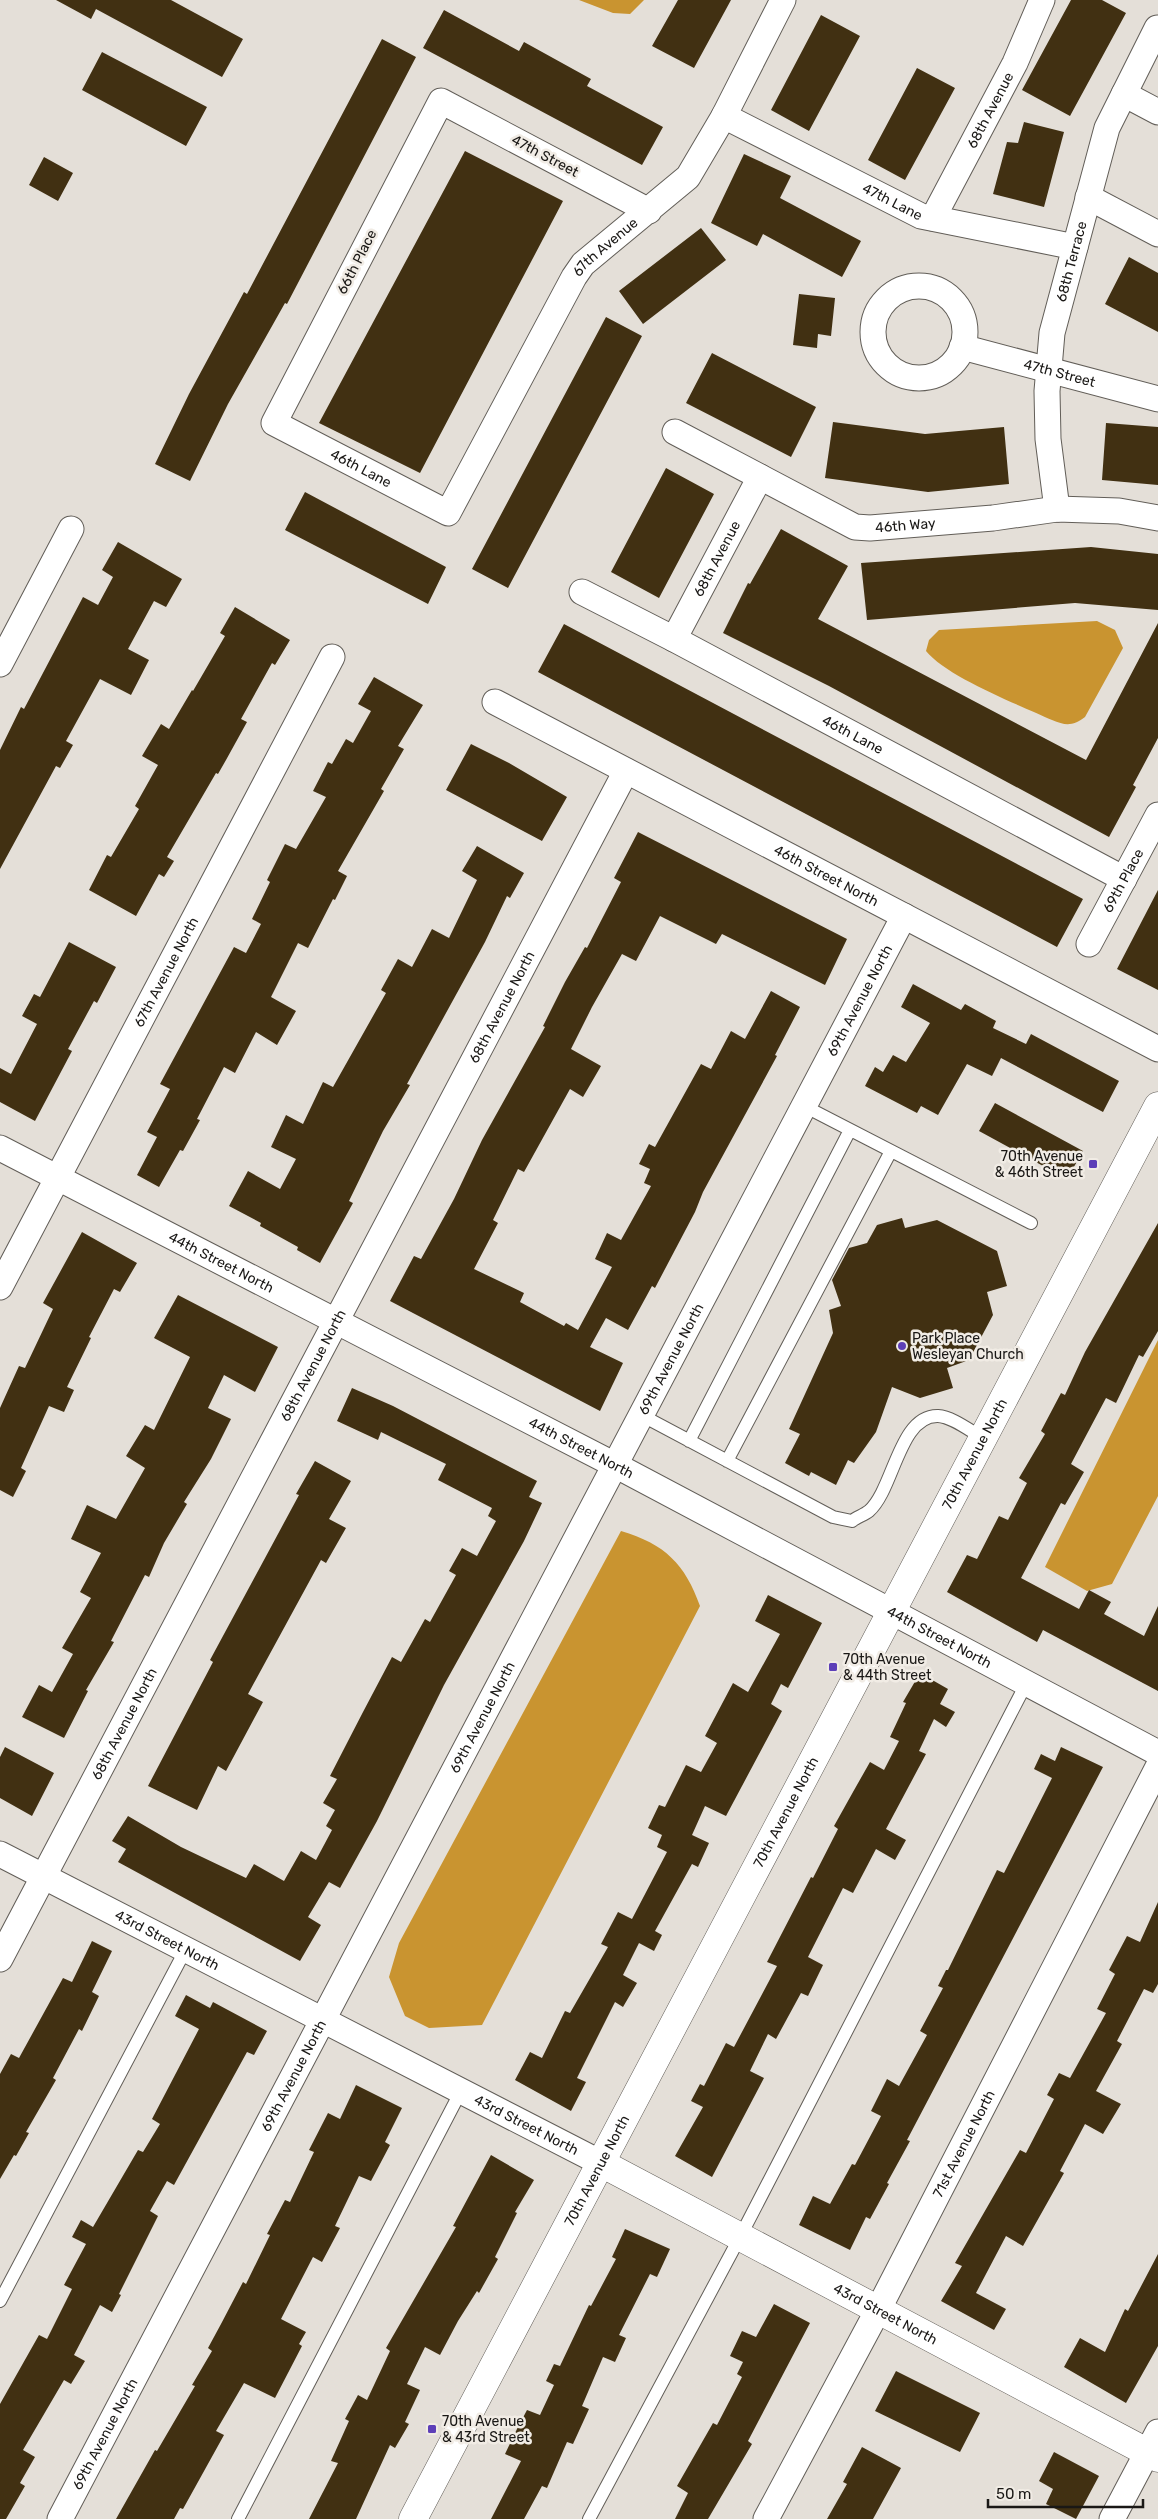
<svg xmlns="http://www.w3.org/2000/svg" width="1158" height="2519" viewBox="0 0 1158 2519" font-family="Rubik,sans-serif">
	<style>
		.water { fill: #c99430 }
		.building { fill: #413012 }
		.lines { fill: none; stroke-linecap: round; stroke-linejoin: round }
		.service-casing { stroke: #625e58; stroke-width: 14 }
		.minor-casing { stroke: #625e58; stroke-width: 27 }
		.tertiary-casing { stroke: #625e58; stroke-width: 29 }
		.service { stroke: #fff; stroke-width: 12 }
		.minor { stroke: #fff; stroke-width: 25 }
		.tertiary { stroke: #fff; stroke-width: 28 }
		.poi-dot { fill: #5d3fb8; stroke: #f1ece5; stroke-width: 2 }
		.labels { text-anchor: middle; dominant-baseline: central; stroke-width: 5; stroke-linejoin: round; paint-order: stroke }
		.street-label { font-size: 14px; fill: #1a1816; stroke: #f1ece5 }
		.poi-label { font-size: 14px; fill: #1a1816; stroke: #f1ece5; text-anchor: start }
	</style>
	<rect width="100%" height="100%" fill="#e4dfd8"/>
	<!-- water -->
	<path class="water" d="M 579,0 L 644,0 L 630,14 L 613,13 Z
		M 1097,621 L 1115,630 L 1123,648 L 1085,717 C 1073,726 1066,726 1052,720 C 1019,705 947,677 926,651 L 929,640 L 939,630 Z
		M 1158,1340 L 1158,1496 L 1112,1584 L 1087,1591 L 1045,1567 Z
		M 621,1531 C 665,1544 685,1564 700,1606 L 482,2025 L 429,2028 L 405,2016 L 389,1977 L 399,1943 Z"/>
	<!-- building -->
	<path class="building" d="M 56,0 L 171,0 L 243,39 L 222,77 L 96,9 L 91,19 Z
		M 678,0 L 731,0 L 694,68 L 652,46 Z
		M 1071,0 L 1102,0 L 1126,13 L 1070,116 L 1022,90 Z
		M 444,10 L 519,51 L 524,42 L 591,79 L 587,86 L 663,127 L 642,165 L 423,48 Z
		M 821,15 L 860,36 L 809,131 L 771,110 Z
		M 382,39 L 416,57 L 287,304 L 285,303 L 228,404 L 190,481 L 155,464 L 189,394 L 244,292 L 247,294 Z
		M 102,52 L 207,107 L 186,146 L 82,90 Z
		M 917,68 L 955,88 L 905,180 L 868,160 Z
		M 1024,122 L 1064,132 L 1044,207 L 993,194 L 1007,142 L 1018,143 Z
		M 465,151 L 563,201 L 420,473 L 319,423 Z
		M 744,154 L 791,176 L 780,198 L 861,241 L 842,277 L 763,234 L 757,246 L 711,223 Z
		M 44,157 L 73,173 L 58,201 L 29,185 Z
		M 701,228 L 726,260 L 643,324 L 619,291 Z
		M 1129,257 L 1158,273 L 1158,332 L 1105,304 Z
		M 799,294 L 835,298 L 831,336 L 818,334 L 817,348 L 793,345 Z
		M 606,317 L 642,336 L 508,588 L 472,569 Z
		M 712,353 L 816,407 L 791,457 L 686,403 Z
		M 833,422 L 925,434 L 1004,427 L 1009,484 L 928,492 L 825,478 Z
		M 1106,423 L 1158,427 L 1158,485 L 1102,480 Z
		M 666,468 L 714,494 L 659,598 L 611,572 Z
		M 305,492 L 446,567 L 428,604 L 285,530 Z
		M 781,529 L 848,566 L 818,619 L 1086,760 L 1158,623 L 1158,738 L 1133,785 L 1136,787 L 1109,837 L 829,686 L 723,633 L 748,583 L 750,584 Z
		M 118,542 L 182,579 L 166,607 L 154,601 L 128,649 L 149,660 L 131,695 L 100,679 L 66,741 L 73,745 L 60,768 L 56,766 L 0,869 L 0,750 L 21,707 L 24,709 L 83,597 L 98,605 L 113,577 L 102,570 Z
		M 1091,547 L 1158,554 L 1158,610 L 1075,603 L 867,620 L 861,563 Z
		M 235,607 L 290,640 L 275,665 L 272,663 L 241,719 L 247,722 L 226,760 L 218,774 L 216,773 L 167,857 L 174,861 L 164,877 L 159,874 L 136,916 L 89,890 L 107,855 L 111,857 L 139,809 L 135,806 L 158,765 L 142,756 L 161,724 L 169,729 L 192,690 L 193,691 L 225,636 L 220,633 Z
		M 564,624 L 1083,899 L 1057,947 L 538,672 Z
		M 374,677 L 423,705 L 398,746 L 404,749 L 381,789 L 384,791 L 338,871 L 347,876 L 335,900 L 333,899 L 308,948 L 298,943 L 271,997 L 296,1011 L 277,1045 L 256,1032 L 235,1073 L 224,1067 L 197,1119 L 200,1120 L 183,1151 L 180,1150 L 159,1187 L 137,1175 L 157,1137 L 147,1132 L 170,1089 L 160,1084 L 234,947 L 246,953 L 261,924 L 252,919 L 270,882 L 267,880 L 285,844 L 296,849 L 326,797 L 313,791 L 328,762 L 332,764 L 346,739 L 353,743 L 371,711 L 358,704 Z
		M 471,744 L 509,763 L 567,797 L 542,841 L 446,790 Z
		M 638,832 L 847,939 L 825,985 L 722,934 L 716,944 L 660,916 L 636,961 L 622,954 L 592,1007 L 571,1049 L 601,1066 L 583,1097 L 570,1089 L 524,1172 L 518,1169 L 493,1220 L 498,1223 L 474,1269 L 524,1293 L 520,1302 L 564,1326 L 566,1323 L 578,1330 L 612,1267 L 595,1259 L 607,1233 L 621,1240 L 651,1186 L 644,1183 L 650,1169 L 639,1164 L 649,1144 L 655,1147 L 701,1064 L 711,1069 L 731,1031 L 745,1039 L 771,991 L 800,1007 L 775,1055 L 777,1056 L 703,1192 L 695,1212 L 655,1288 L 652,1286 L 628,1330 L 606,1318 L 590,1347 L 623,1363 L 600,1411 L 390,1301 L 414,1256 L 421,1259 L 454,1199 L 482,1140 L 545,1027 L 543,1026 L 565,982 L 585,947 L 587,948 L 621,882 L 614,878 Z
		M 477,846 L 524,873 L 510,898 L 507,896 L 485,942 L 407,1084 L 410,1085 L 383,1131 L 349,1201 L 353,1203 L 320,1263 L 297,1250 L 298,1247 L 260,1226 L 261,1223 L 229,1206 L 248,1171 L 280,1189 L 296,1159 L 271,1147 L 286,1115 L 303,1124 L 323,1082 L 333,1087 L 386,993 L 381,990 L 398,959 L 412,967 L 432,929 L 449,938 L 477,880 L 462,871 Z
		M 1158,890 L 1158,990 L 1117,969 Z
		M 69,942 L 116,967 L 97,1003 L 94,1001 L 68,1049 L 72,1051 L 35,1121 L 0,1102 L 0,1068 L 11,1074 L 37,1024 L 22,1016 L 34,994 L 40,997 Z
		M 913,984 L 961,1010 L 965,1004 L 996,1021 L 993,1028 L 1026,1044 L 1031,1034 L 1119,1081 L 1103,1112 L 1001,1058 L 992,1076 L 967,1064 L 938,1115 L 921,1106 L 917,1113 L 865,1086 L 875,1067 L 883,1072 L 893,1055 L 906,1062 L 930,1023 L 901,1007 Z
		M 995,1103 L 1083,1151 L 1067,1179 L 979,1131 Z
		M 902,1218 L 905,1228 L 937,1220 L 997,1251 L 1007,1286 L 987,1292 L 993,1315 L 969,1360 L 947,1368 L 953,1388 L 920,1398 L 892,1387 L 876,1432 L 854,1463 L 848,1460 L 836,1485 L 811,1472 L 809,1476 L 785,1463 L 800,1434 L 789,1429 L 833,1333 L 829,1310 L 841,1306 L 832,1280 L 849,1248 L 867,1243 L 877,1225 Z
		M 1158,1223 L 1158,1331 L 1143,1357 L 1139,1355 L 1116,1403 L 1106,1398 L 1071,1464 L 1084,1472 L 1065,1505 L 1061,1503 L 1021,1578 L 1079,1609 L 1089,1590 L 1111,1602 L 1104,1614 L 1144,1636 L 1158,1606 L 1158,1691 L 1043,1630 L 1037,1642 L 947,1592 L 967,1555 L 977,1559 L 999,1516 L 1008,1520 L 1027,1483 L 1019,1478 L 1045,1434 L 1041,1431 L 1061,1393 L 1065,1395 L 1085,1352 Z
		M 82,1232 L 137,1263 L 120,1292 L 114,1289 L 89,1337 L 91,1338 L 67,1387 L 74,1390 L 64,1412 L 49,1406 L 21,1468 L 26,1471 L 13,1497 L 0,1490 L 0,1408 L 19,1366 L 25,1368 L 53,1309 L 43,1303 Z
		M 178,1295 L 278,1347 L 255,1392 L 224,1375 L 208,1408 L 231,1419 L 211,1459 L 184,1502 L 187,1504 L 164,1543 L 149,1577 L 145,1575 L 111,1641 L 114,1642 L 86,1690 L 88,1691 L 64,1738 L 22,1717 L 39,1685 L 52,1692 L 73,1654 L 62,1648 L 91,1598 L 80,1592 L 101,1553 L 71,1539 L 87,1505 L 116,1519 L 145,1468 L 126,1456 L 145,1425 L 154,1430 L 190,1357 L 154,1338 Z
		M 352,1388 L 393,1406 L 537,1481 L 529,1497 L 542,1503 L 524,1541 L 444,1685 L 377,1821 L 340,1888 L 329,1882 L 308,1917 L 321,1925 L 300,1961 L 118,1862 L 126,1849 L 112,1841 L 128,1816 L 181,1847 L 246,1878 L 254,1864 L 284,1881 L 301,1851 L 316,1860 L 332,1830 L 326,1826 L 335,1810 L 323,1803 L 337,1779 L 330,1776 L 363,1712 L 392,1657 L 401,1662 L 425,1619 L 430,1622 L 456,1575 L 449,1571 L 462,1548 L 477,1556 L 496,1521 L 488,1516 L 492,1508 L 438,1480 L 446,1464 L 381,1432 L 378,1440 L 337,1421 Z
		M 315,1461 L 351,1481 L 329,1519 L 346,1528 L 326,1563 L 321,1560 L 248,1694 L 263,1702 L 226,1771 L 218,1766 L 197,1810 L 148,1786 L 213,1662 L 210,1660 L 299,1495 L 296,1494 Z
		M 768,1595 L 822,1623 L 788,1688 L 781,1684 L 771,1704 L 782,1711 L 726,1816 L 705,1806 L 692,1835 L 709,1843 L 698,1867 L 692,1864 L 655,1931 L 662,1935 L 654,1951 L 639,1943 L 623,1975 L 637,1983 L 623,2007 L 615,2002 L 577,2078 L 586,2082 L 571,2111 L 515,2080 L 530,2052 L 542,2058 L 565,2011 L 570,2013 L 608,1947 L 601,1944 L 618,1912 L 632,1919 L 667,1852 L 657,1847 L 662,1835 L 648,1828 L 659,1805 L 665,1807 L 686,1765 L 701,1772 L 717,1743 L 705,1736 L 733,1683 L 748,1692 L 780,1634 L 755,1621 Z
		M 920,1673 L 948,1689 L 940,1704 L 955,1712 L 946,1727 L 934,1719 L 919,1751 L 926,1754 L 886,1829 L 906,1840 L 895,1860 L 876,1849 L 853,1893 L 843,1888 L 808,1957 L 823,1965 L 808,1996 L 801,1993 L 776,2039 L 768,2034 L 750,2071 L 764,2078 L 712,2177 L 675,2156 L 703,2107 L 691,2101 L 700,2084 L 704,2086 L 726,2043 L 734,2047 L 777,1966 L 767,1962 L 811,1877 L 813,1878 L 838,1829 L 834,1826 L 853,1792 L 870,1762 L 884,1770 L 899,1741 L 890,1737 L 906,1703 L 903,1702 Z
		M 5,1747 L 54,1773 L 32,1816 L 0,1798 L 0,1757 Z
		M 1061,1747 L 1103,1767 L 907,2140 L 910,2141 L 887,2183 L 889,2184 L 870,2219 L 866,2217 L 850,2250 L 799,2225 L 813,2196 L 830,2204 L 852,2164 L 855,2165 L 881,2116 L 871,2111 L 887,2079 L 899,2086 L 927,2035 L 920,2031 L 943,1988 L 938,1986 L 946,1970 L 948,1970 L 997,1870 L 1004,1873 L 1052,1778 L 1034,1769 L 1041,1754 L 1055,1761 Z
		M 1158,1902 L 1158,1984 L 1153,1993 L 1144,1989 L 1117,2041 L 1122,2044 L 1096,2091 L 1121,2104 L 1103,2134 L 1085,2124 L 1060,2171 L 1064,2173 L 1023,2246 L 1006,2236 L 976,2293 L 1006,2309 L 994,2330 L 941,2301 L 962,2266 L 955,2263 L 1020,2150 L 1026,2153 L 1054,2099 L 1047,2095 L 1059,2073 L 1070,2078 L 1106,2013 L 1097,2009 L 1115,1974 L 1109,1970 L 1127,1936 L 1140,1942 Z
		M 92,1941 L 112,1951 L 92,1992 L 99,1996 L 82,2031 L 79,2029 L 53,2078 L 56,2080 L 26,2132 L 29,2133 L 16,2156 L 14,2155 L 0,2179 L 0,2074 L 11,2054 L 19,2058 L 63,1978 L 72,1982 Z
		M 186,1995 L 210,2008 L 213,2002 L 267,2031 L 254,2055 L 247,2052 L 174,2185 L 167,2181 L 150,2211 L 158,2216 L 119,2294 L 121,2295 L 112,2312 L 100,2305 L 74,2355 L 85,2361 L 71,2384 L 64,2380 L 23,2450 L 35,2457 L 20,2483 L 25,2486 L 6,2519 L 0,2519 L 0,2404 L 39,2335 L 47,2339 L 72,2289 L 64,2285 L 86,2244 L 72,2237 L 81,2220 L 93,2227 L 138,2150 L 143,2152 L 160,2124 L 152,2119 L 199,2029 L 175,2016 Z
		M 356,2085 L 402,2108 L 385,2142 L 390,2145 L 371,2181 L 359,2176 L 335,2226 L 340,2228 L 322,2262 L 313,2257 L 281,2319 L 306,2332 L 299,2344 L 302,2346 L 275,2398 L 244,2383 L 216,2431 L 224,2435 L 183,2509 L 180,2508 L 174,2519 L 116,2519 L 155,2450 L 157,2451 L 195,2386 L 192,2385 L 212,2351 L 208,2348 L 221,2324 L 243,2282 L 246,2284 L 270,2235 L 267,2234 L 285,2200 L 290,2202 L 314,2152 L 309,2150 L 328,2113 L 340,2119 Z
		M 491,2155 L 534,2180 L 515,2212 L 517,2213 L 495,2257 L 498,2259 L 479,2293 L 477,2291 L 458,2321 L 440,2355 L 425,2347 L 407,2384 L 420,2390 L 405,2422 L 409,2424 L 395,2448 L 390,2445 L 356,2519 L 309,2519 L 338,2463 L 331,2461 L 349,2421 L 345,2419 L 358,2395 L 367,2400 L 390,2351 L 386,2348 L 456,2227 L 453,2226 Z
		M 625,2229 L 670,2249 L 657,2277 L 650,2274 L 619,2335 L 626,2338 L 615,2362 L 603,2357 L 582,2406 L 589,2409 L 573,2444 L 567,2442 L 547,2488 L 542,2486 L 524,2519 L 491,2519 L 521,2461 L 505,2454 L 517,2429 L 527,2410 L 540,2415 L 554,2385 L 546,2381 L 554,2364 L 560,2366 L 589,2305 L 591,2306 L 616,2259 L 612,2257 Z
		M 1158,2254 L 1158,2346 L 1126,2403 L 1064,2367 L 1080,2338 L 1105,2352 L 1125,2309 L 1128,2311 Z
		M 774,2304 L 810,2323 L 748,2441 L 752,2444 L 708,2519 L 675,2519 L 688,2493 L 677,2486 L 713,2423 L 717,2425 L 742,2377 L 737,2374 L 743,2362 L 730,2356 L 742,2331 L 756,2337 Z
		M 896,2371 L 980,2413 L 960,2452 L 875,2411 Z
		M 862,2447 L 901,2468 L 873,2519 L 827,2519 L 847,2484 L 843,2482 Z
		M 1054,2452 L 1099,2476 L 1076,2519 L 1046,2504 L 1053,2489 L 1039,2481 Z"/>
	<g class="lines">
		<defs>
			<path id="service" d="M 804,1106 L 1031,1223
				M 641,1415 L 833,1517 L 852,1521 C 857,1517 864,1515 869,1511 C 894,1489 899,1415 938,1416 C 953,1417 970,1431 983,1438
				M 689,1441 L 850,1130
				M 727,1461 L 891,1151
				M 0,2301 L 186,1949
				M 238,2519 L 461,2091
				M 589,2519 L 740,2237 L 1026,1684"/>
			<g id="minor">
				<path d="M 1124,94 L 1158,112"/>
				<path id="s1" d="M 724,116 L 921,216 L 1075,247"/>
				<path d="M 1088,197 L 1158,234"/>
				<path id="s2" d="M 649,211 L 441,101 L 274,423 L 448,513 L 574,277 L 583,264 L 688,177 L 724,116 L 783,0"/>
				<path id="s3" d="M 933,218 L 1015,63 L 1042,0"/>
				<circle cx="919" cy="332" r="46"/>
				<path id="s4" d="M 962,347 L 1158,399"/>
				<path id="s5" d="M 675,432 L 855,527 L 870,528 L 993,518 L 1057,509 L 1119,511 L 1158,518"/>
				<path id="s6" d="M 1057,509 L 1048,439 L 1047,391 L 1052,333 L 1107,128 L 1157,28"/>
				<path id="s7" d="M 582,592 L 674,639 L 1124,879"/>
				<path id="s8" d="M 674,639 L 760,477"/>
				<path d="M 0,664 L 71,529"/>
				<path id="s9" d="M 495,702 L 1158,1049"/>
				<path id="s10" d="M 1089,944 L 1158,815"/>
				<path id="s11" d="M 0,1148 L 615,1465 L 1158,1753"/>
				<path id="s12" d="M 0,1287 L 332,657"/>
				<path id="s13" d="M 0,1854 L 601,2163"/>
				<path id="s14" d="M 0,1959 L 626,771"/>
				<path id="s15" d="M 60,2519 L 904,916"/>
				<path id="s16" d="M 766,2519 L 878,2310 L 1158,1767"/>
				<path d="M 1112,2519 L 1158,2432"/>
			</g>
			<g id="tertiary">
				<path id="s17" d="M 601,2163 L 1158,2458"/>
				<path id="s18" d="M 413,2519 L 1158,1106"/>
			</g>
		</defs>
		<!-- service casing -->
		<use href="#service" class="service-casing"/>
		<!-- minor casing -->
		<use href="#minor" class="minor-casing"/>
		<!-- tertiary casing -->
		<use href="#tertiary" class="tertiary-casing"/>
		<!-- service -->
		<use href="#service" class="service"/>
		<!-- minor -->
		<use href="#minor" class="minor"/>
		<!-- tertiary -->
		<use href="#tertiary" class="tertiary"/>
	</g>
	<!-- markers -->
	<g class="poi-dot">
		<rect x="1088" y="1159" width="10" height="10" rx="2.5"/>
		<circle cx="902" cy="1346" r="5"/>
		<rect x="828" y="1662" width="10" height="10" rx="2.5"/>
		<rect x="427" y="2424" width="10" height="10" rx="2.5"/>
	</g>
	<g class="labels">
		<!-- street labels -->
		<g class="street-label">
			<text stroke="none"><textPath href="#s3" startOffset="122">68th Avenue</textPath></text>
			<text transform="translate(545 156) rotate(28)">47th Street</text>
			<text stroke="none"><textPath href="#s1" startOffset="189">47th Lane</textPath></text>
			<text stroke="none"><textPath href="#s2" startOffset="1105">67th Avenue</textPath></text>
			<text stroke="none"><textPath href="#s6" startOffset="251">68th Terrace</textPath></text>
			<text transform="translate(357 262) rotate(-63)">66th Place</text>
			<text stroke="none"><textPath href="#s4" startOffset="101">47th Street</textPath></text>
			<text stroke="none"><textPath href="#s2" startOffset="696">46th Lane</textPath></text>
			<text stroke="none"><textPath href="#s5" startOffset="254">46th Way</textPath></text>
			<text stroke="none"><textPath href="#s8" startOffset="91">68th Avenue</textPath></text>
			<text stroke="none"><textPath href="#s7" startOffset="306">46th Lane</textPath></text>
			<text stroke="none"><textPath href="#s9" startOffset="374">46th Street North</textPath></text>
			<text stroke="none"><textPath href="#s10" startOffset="72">69th Place</textPath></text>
			<text stroke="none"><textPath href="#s12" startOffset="356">67th Avenue North</textPath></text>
			<text stroke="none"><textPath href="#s15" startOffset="1716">69th Avenue North</textPath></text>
			<text stroke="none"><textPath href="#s14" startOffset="1076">68th Avenue North</textPath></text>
			<text stroke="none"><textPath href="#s11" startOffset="249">44th Street North</textPath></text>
			<text stroke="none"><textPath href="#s15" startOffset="1311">69th Avenue North</textPath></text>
			<text stroke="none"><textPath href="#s14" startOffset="671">68th Avenue North</textPath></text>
			<text stroke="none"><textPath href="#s11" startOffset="654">44th Street North</textPath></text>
			<text stroke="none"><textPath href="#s18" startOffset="1204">70th Avenue North</textPath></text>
			<text stroke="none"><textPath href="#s11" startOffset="1059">44th Street North</textPath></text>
			<text stroke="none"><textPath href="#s15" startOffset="906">69th Avenue North</textPath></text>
			<text stroke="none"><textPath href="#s14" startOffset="266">68th Avenue North</textPath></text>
			<text stroke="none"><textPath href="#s18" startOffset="799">70th Avenue North</textPath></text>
			<text stroke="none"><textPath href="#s13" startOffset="188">43rd Street North</textPath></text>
			<text stroke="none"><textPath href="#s15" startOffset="501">69th Avenue North</textPath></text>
			<text stroke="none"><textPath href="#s13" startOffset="592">43rd Street North</textPath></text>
			<text stroke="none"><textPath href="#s16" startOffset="424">71st Avenue North</textPath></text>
			<text stroke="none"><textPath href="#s18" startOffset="394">70th Avenue North</textPath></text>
			<text stroke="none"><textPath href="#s17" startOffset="322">43rd Street North</textPath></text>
			<text stroke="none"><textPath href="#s15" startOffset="96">69th Avenue North</textPath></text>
		</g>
		<!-- poi labels -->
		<g class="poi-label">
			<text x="1083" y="1156" text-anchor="end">70th Avenue<tspan x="1083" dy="16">&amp; 46th Street</tspan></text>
			<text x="912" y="1338">Park Place<tspan x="912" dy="16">Wesleyan Church</tspan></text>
			<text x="843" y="1659">70th Avenue<tspan x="843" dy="16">&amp; 44th Street</tspan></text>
			<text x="442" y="2421">70th Avenue<tspan x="442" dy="16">&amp; 43rd Street</tspan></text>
		</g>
	</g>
	<!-- scale -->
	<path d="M988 2499v8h155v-8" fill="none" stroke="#1a1816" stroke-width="2.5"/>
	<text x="996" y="2499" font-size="15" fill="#1a1816" stroke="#f1ece5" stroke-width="4" paint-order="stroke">50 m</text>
</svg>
